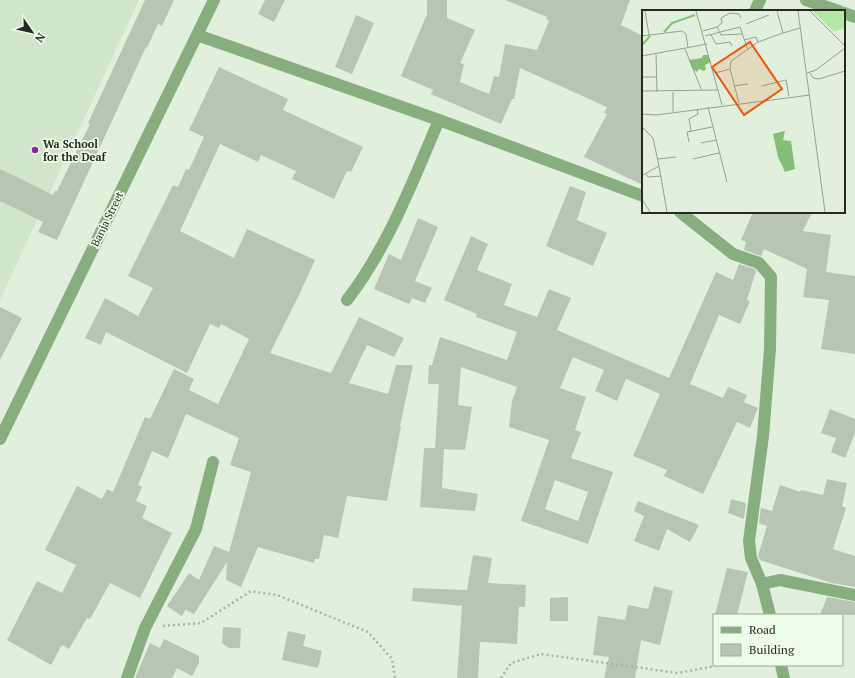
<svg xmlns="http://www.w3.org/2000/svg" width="855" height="678" viewBox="0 0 855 678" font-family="'PT Serif',serif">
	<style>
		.built { fill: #d1e5cc }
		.building { fill: #b7c5b3; fill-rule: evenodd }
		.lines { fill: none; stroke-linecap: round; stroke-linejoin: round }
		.path { stroke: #a7b3a4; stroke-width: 2.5; stroke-dasharray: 2 3; stroke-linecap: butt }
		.street { stroke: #88ad7e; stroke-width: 12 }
		.poi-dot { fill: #812996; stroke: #eefdea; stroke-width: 1.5 }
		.labels { text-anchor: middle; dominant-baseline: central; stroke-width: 3.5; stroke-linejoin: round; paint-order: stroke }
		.poi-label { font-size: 11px; font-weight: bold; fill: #242922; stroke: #eefdea; text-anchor: start }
		.street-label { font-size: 11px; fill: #242922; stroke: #eefdea }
		.inset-river { fill: none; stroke: #87be78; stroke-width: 2 }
		.inset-road { fill: none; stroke: #95a092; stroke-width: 1 }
		.view { fill: #e8590c; fill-opacity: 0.15; stroke: #e8590c; stroke-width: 2 }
		.inset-edge { fill: none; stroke: #242922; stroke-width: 2 }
	</style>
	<rect width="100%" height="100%" fill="#e1f0dd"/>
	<!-- built -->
	<path class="built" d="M 0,0 L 139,0 L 0,300 Z"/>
	<!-- building -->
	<path class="building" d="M 145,0 L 174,0 L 162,26 L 158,24 L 147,48 L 146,47 L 57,240 L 38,232 L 43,222 L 0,201 L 0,169 L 53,195 L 55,191 L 57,191 L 90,124 L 88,123 Z
		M 265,0 L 285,0 L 274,22 L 258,14 Z
		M 427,0 L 447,0 L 447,18 L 475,30 L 460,63 L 464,64 L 460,82 L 489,94 L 494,76 L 499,77 L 505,44 L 537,50 L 549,21 L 546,19 L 547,17 L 505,0 L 630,0 L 621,25 L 643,36 L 643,185 L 584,157 L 607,114 L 604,113 L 607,107 L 520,68 L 514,99 L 512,99 L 501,124 L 431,94 L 433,90 L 401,76 L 427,14 Z
		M 356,15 L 374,23 L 352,74 L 335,67 Z
		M 219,67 L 288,99 L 283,110 L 363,147 L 351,172 L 347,171 L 334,199 L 292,179 L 296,171 L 261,155 L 258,162 L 220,144 L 180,231 L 234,258 L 247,229 L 315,260 L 300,293 L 270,353 L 331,373 L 359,317 L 404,338 L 394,357 L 367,345 L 349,383 L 388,394 L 396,365 L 413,365 L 400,426 L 401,426 L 387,501 L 347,496 L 338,538 L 324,535 L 319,559 L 315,559 L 314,563 L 258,547 L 241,587 L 226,580 L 227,562 L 194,614 L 186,610 L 187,607 L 182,616 L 167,606 L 189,573 L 199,580 L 214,546 L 229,552 L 251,472 L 230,465 L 239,438 L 186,414 L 168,458 L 152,451 L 138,485 L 142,487 L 136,501 L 147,506 L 142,518 L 172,533 L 140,598 L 110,583 L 90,619 L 87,618 L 69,649 L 62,645 L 51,665 L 7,640 L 37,581 L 62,593 L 76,565 L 45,550 L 77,486 L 102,499 L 107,489 L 113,492 L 145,417 L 150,419 L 174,369 L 194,379 L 189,390 L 218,404 L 249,339 L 221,324 L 219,328 L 210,324 L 187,373 L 106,332 L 101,345 L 85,338 L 105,298 L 138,316 L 153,288 L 128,276 L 173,185 L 178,187 L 186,169 L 189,170 L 204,137 L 189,130 Z
		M 570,186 L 586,192 L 577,220 L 607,233 L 593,266 L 546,246 Z
		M 753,212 L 812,212 L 803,231 L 831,235 L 826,272 L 855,276 L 855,354 L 821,349 L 829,300 L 803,297 L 807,269 L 764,249 L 761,256 L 744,250 L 746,242 L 741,240 Z
		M 418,218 L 438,227 L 415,281 L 432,288 L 425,303 L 412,298 L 409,304 L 374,289 L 389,254 L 401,260 Z
		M 471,236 L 488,244 L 477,270 L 512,284 L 504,305 L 537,317 L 549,289 L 571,298 L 557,330 L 669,378 L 716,272 L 733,280 L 739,264 L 755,269 L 756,271 L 747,300 L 750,301 L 740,324 L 719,315 L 690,384 L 723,398 L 728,387 L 747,395 L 744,402 L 758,408 L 750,428 L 737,422 L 703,494 L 664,476 L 667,470 L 633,456 L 660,394 L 626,379 L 617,401 L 595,391 L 604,370 L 573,357 L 560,388 L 586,397 L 575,430 L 581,432 L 571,458 L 613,472 L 588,544 L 521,521 L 549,440 L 509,427 L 512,401 L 517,387 L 461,367 L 458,405 L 472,407 L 465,450 L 444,449 L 442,488 L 478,494 L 475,511 L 420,507 L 424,448 L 435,448 L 439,384 L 428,384 L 429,365 L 432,365 L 440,337 L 507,360 L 517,332 L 476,317 L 477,314 L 444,300 ZM 555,480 L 588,492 L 578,521 L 545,509 Z
		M 0,307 L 22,318 L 0,360 Z
		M 830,409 L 855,419 L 855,433 L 845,458 L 831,452 L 836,438 L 821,433 Z
		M 827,479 L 847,483 L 842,506 L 846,508 L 833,549 L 855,556 L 855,587 L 832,583 L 760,560 L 758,556 L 767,526 L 759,523 L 761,508 L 772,511 L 780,485 L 800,492 L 801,490 L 823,495 Z
		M 731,499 L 746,503 L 744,519 L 728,513 Z
		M 638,501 L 699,525 L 690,542 L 667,529 L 659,551 L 634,541 L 644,516 L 634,511 Z
		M 473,555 L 492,558 L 488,583 L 526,585 L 525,607 L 519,607 L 517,644 L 480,642 L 478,678 L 457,678 L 462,606 L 412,601 L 413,588 L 467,590 Z
		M 727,568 L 748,572 L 737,615 L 715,615 Z
		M 654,586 L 673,591 L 660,645 L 641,640 L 635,678 L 604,678 L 609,657 L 593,655 L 598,616 L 625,620 L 628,605 L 648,609 Z
		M 568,597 L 568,621 L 550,621 L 550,598 Z
		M 827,597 L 855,602 L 855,615 L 820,615 Z
		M 223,627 L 241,628 L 240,648 L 229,648 L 222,643 Z
		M 288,631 L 306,635 L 303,646 L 322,651 L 318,668 L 282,660 Z
		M 164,639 L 199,656 L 199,663 L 192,676 L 177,668 L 172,678 L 135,678 L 150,643 L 160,648 Z"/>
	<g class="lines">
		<!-- path -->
		<path class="path" d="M 163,626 L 201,623 L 251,591 L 277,595 L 368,632 L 392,659 L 395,678
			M 501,678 L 511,663 L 541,654 L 678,673 L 720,665"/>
		<!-- street -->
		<path class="street" d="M 806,0 L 839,11
			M 755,11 L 760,0
			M 844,13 L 855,17
			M 197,35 L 439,120 L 643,196
			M 680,212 L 733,254 L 759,263 L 771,277 L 770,349 L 763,436 L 749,541 L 751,558 L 762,584 L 770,615
			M 347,300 C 388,247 413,181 439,120
			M 0,439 L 214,0
			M 762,584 L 780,580 L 855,595
			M 781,665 L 784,678
			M 127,678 L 145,628 L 196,529 L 213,462"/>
	</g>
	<!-- markers -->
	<circle class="poi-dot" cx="35" cy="150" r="4"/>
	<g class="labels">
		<!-- poi labels -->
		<g class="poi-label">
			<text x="43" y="144">Wa School<tspan x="43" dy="13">for the Deaf</tspan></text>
		</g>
		<!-- street labels -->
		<g class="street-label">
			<text transform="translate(107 219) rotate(-64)">Banja Street</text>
		</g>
	</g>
	<!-- overview -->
	<g transform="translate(642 10)">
		<rect width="203" height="203" fill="#e1f0dd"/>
		<path d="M 171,1 L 203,1 L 203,18 L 192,22 Z" fill="#b3e8a5"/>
		<path d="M 61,45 L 66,45 L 69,52 L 63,55 L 64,59 L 62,61 L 57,59 L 55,62 L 50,58 L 47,50 L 60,48 ZM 143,121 L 141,130 L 149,131 L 153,159 L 143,162 L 136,147 L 131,124 Z" fill="#86be77"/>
		<path class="inset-river" d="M 22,22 L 30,13 L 53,5M 0,35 L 8,26"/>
		<path class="inset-road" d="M 3,1 L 7,25M 54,1 L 80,95M 135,1 L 141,23 L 158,18M 156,1 L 183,202M 168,1 L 203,36M 104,14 L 127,5M 75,17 L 79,25 L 100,24M 61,21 L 75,17 L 80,13 L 79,8 L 88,3 L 97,4 L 99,8M 69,25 L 74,34 L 88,32 L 90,36M 0,26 L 40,21 L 44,24 L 46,38M 63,26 L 98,17 L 106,40M 116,32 L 141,23M 43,39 L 60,81M 14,44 L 15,82M 0,46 L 65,34M 88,59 L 97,93M 73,63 L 88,59 L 89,51 L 116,32 L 114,27 L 102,30M 165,63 L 174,60 L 203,38M 168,63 L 171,68 L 177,69 L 203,61M 0,67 L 15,67M 92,76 L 106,74M 120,76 L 144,70 L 147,86M 0,81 L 76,80M 66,97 L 85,172M 31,102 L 31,82M 0,104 L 14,105 L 168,85M 0,117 L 11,128 L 17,156 L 1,165M 49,121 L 47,109 L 56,104 L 55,99M 47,132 L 45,122 L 70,117M 59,133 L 74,130M 16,149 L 34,147M 51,149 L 77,143M 0,155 L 0,183M 17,156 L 25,202M 4,164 L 6,167 L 19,166M 0,189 L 8,202"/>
		<path class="view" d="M 108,32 L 140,79 L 102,105 L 70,57 Z"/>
		<rect width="203" height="203" class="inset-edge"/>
	</g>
	<!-- legend -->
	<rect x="713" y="614" width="130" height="52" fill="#eefdea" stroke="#9da89a"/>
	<rect x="721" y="627" width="20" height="6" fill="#88ad7e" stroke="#9da89a"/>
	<text x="749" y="634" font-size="12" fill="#242922">Road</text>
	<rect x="721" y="644" width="20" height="12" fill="#b7c5b3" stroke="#9da89a"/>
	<text x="749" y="654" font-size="12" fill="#242922">Building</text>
	<!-- north arrow -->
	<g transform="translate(32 32) rotate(124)" stroke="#eefdea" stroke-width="3" paint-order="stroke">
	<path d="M0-3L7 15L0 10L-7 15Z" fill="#242922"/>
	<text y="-6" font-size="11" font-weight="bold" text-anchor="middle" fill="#242922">N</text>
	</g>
</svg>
